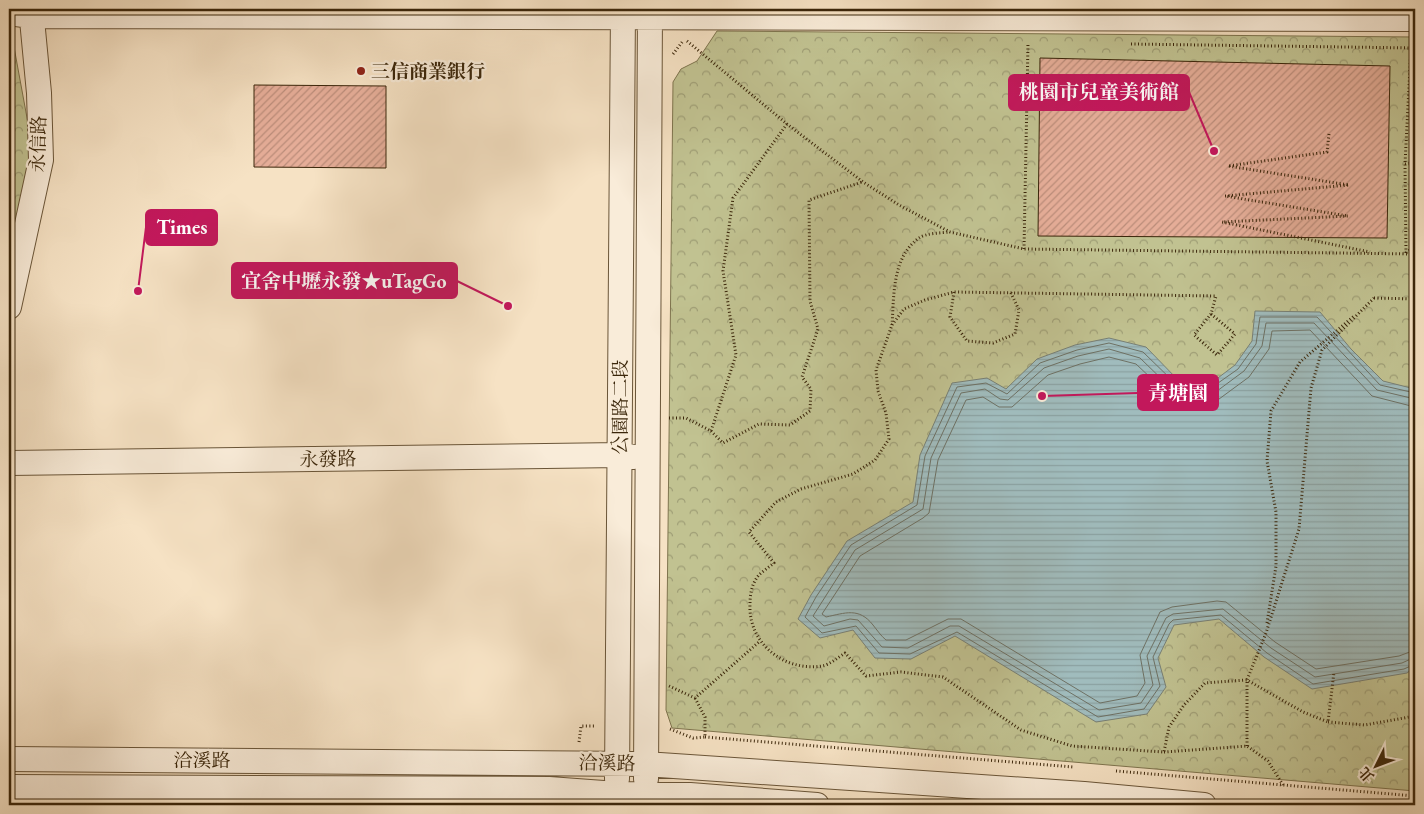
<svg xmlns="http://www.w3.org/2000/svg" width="1424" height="814" viewBox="0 0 1424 814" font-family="'EB Garamond','Noto Serif TC',serif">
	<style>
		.park { fill: url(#park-crowns); stroke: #7e744e }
		.water { fill: url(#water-rules); stroke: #788075 }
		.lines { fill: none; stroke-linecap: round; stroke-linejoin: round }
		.shore { stroke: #6e7164; stroke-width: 1 }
		.building { fill: url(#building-hatch); stroke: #3b260a }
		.minor-casing { stroke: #6a5538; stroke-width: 26 }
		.path { stroke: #3b260a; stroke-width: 3; stroke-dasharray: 1 2.5; stroke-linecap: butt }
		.minor { stroke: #f9ecd9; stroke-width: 24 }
		.poi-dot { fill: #8f2418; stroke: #f9ecd9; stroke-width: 2 }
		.labels { text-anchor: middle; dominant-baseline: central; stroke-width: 4.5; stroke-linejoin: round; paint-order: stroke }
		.poi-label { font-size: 19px; font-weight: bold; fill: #3b260a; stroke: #f9ecd9; text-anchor: start }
		.street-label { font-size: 19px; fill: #3b260a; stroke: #f9ecd9 }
		.leader { fill: none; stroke: #c2185b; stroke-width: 2 }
		.callout-dot { fill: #c2185b; stroke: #f9ecd9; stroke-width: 2 }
		.callout { fill: #c2185b; stroke: #c2185b; stroke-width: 2 }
		.callout-label { font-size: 20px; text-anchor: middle; font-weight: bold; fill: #fff }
	</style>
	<defs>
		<pattern id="park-crowns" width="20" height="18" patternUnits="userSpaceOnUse" patternTransform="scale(1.25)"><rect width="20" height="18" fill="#c1c291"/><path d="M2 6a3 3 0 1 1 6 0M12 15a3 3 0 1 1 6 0" fill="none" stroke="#9e9d75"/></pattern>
		<pattern id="water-rules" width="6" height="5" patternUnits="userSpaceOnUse" patternTransform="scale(1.25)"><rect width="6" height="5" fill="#a0bcbd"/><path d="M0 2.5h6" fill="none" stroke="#8ba1a1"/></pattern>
		<pattern id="building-hatch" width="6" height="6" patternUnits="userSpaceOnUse" patternTransform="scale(1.25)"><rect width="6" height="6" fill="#e5ad98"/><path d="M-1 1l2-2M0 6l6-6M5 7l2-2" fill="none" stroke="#bb8d7a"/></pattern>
	</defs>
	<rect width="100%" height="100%" fill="#f6e2c4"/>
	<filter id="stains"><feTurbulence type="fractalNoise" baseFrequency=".004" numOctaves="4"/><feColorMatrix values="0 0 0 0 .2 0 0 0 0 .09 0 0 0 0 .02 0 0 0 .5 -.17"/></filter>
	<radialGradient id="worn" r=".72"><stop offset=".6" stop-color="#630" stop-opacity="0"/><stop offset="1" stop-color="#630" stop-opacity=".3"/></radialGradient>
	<!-- park -->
	<path class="park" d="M 717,31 L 1415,37 L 1415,791 L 672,728 L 666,710 L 673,82 L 681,69 L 697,61 Z
		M 9,47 L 14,47 L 34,156 L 9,265 Z"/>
	<!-- water -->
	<path class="water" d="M 1255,311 L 1320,312 L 1351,349 L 1383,381 L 1415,389 L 1415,667 L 1407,673 L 1312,689 L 1264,657 L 1219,619 L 1174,625 L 1158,658 L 1166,687 L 1147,714 L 1096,722 L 955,636 L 911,659 L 875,658 L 853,630 L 820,638 L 798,619 L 811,595 L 847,541 L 913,502 L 920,455 L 952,383 L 987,378 L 1006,389 L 1037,359 L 1075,345 L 1109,338 L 1146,347 L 1179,381 L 1210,384 L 1235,365 L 1252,341 Z"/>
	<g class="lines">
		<!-- shore -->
		<path class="shore" d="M 1415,393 L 1380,385 L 1317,317 L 1260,317 L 1256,344 L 1238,369 L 1211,388 L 1177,385 L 1143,352 L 1109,343 L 1077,350 L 1040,363 L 1007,394 L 986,383 L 957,387 L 925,456 L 917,505 L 851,545 L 816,597 L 805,617 L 822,633 L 856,626 L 879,653 L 910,654 L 957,632 L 1098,717 L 1144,709 L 1160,686 L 1153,657 L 1169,624 L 1173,620 L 1221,615 L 1267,653 L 1313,684 L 1404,669 L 1415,664
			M 1415,399 L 1377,390 L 1314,323 L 1266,323 L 1262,346 L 1244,371 L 1213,394 L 1174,391 L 1140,358 L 1109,349 L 1078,356 L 1044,368 L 1008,400 L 1000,399 L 985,389 L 961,393 L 931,458 L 923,509 L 855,550 L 813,616 L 824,626 L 850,619 L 858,620 L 882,647 L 908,648 L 950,626 L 959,626 L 1099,710 L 1141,703 L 1153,685 L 1147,656 L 1166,618 L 1173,614 L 1223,609 L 1271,648 L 1315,677 L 1402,663 L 1415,657
			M 1415,407 L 1372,396 L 1310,330 L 1272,331 L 1269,349 L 1249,377 L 1215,402 L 1171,397 L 1136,364 L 1109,357 L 1080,364 L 1048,375 L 1012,407 L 999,407 L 983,397 L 966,400 L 938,460 L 929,513 L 923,518 L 860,556 L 822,614 L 826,617 C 845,613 859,607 873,625 C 877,630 881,636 886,640 L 906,640 L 948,619 L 961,619 L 1100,703 L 1137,696 L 1145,683 L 1140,655 L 1160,612 L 1172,607 L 1217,601 L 1226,602 L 1275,642 L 1316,669 L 1399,656 L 1415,650"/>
	</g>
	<!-- building -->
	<path class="building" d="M 1040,58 L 1390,66 L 1387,238 L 1038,236 Z
		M 254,85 L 386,86 L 386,168 L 254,167 Z"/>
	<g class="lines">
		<defs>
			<path id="minor" d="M 9,13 L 31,16 L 1415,19
				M 9,307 L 41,160 L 39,93 L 31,9
				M 9,463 L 620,455 L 634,457
				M 9,759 L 645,764 L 1084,794 L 1204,805
				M 617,779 L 623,9
				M 646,779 L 650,9
				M 9,787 L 549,789 L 617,794 L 690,795 L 817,805"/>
		</defs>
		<!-- minor casing -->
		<use href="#minor" class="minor-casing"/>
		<!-- path -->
		<path class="path" d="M 687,41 L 787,124 L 863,182 L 899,205 L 950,232 L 1024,249 L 1415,254
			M 1131,44 L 1415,48
			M 673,54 L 683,41
			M 1329,134 L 1327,152 L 1228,166 L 1349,185 L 1225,196 L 1348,216 L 1222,222 L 1370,252
			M 1405,164 L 1415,163
			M 1024,249 L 1028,43
			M 1406,253 L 1405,164 L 1411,48
			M 1406,253 L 1415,246
			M 954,292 L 950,317 L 967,341 L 993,343 L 1015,334 L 1019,310 L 1010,291
			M 1374,298 L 1415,299
			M 1211,314 L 1235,334 L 1217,355 L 1194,335 L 1211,314 L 1216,296 L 954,292 L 925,300 L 904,309 L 892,325 L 876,370 L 878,391 L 886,413 L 889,439 L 875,460 L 853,474 L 801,489 L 776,502 L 749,532 L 774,563 C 769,567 763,571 759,575 C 752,583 750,594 750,604 C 748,643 784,672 822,666 C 829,665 839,657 845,653 L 866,676 L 901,672 L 943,677 L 1021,730 L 1072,746 L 1164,752 L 1169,727 L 1184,705 L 1205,683 L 1247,680 L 1303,712 L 1328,722 L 1334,672
			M 892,325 C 894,296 892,257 919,238 C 926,233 941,233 950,232
			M 669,418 L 686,418 L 711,431 L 736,355 L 723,271 L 733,198 L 787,124
			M 711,431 L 723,443 L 759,424 L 790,425 L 810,411 L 811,389 L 802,377 L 818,329 L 810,301 L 809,200 L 862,182
			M 1267,623 L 1276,566 L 1276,512 L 1267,461 L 1271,411 L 1300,362 L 1354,316
			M 669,686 L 695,698 L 759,642
			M 1328,722 L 1365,725 L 1415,716
			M 670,729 L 693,738 L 705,737 L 705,717 L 695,698
			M 705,737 L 1073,767
			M 579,742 L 581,726 L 594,726
			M 1247,746 L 1247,680 L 1266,633 L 1299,529 L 1311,388 L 1322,350 L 1374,298
			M 1164,752 L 1247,746 L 1268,761 L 1283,785
			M 1116,771 L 1415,796"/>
		<!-- minor -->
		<use href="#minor" class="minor"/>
	</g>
	<!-- markers -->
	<circle class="poi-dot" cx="361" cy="71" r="5"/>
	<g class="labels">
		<!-- poi labels -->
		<g class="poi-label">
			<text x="371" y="71">三信商業銀行</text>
		</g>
		<!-- street labels -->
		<g class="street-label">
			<text transform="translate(38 144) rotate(-88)">永信路</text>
			<text transform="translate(620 407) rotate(-90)">公園路二段</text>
			<text transform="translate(328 459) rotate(-1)">永發路</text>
			<text x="202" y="760">洽溪路</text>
			<text transform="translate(607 763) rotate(1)">洽溪路</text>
		</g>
	</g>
	<!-- callouts -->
	<path class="leader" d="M1214 151L1189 92M138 291L146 227M508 306L457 281M1042 396L1138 393"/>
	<g class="callout-dot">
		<circle cx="1214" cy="151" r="5"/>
		<circle cx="138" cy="291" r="5"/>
		<circle cx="508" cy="306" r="5"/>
		<circle cx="1042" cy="396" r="5"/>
	</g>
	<g class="callout">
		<rect x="1009" y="75" width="180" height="35" rx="5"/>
		<rect x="146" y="210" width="71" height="35" rx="5"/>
		<rect x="232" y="263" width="225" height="35" rx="5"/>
		<rect x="1138" y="375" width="80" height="35" rx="5"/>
	</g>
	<g class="callout-label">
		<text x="1099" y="99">桃園市兒童美術館</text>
		<text x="182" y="234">Times</text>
		<text x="344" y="288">宜舍中壢永發★uTagGo</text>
		<text x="1178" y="400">青塘園</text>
	</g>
	<!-- margin -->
	<rect width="1424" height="814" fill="none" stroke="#f6e2c4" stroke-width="30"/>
	<rect x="10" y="10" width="1404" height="794" fill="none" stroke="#3b260a" stroke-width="2.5"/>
	<rect x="15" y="15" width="1394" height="784" fill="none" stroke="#3b260a"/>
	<!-- north arrow -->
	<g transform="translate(1376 766) rotate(228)" stroke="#f9ecd9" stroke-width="4" paint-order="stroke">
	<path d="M0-4L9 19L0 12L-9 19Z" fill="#3b260a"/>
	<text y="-8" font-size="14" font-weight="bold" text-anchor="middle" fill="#3b260a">北</text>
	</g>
	<rect width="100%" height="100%" filter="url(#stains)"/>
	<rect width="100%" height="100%" fill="url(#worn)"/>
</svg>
